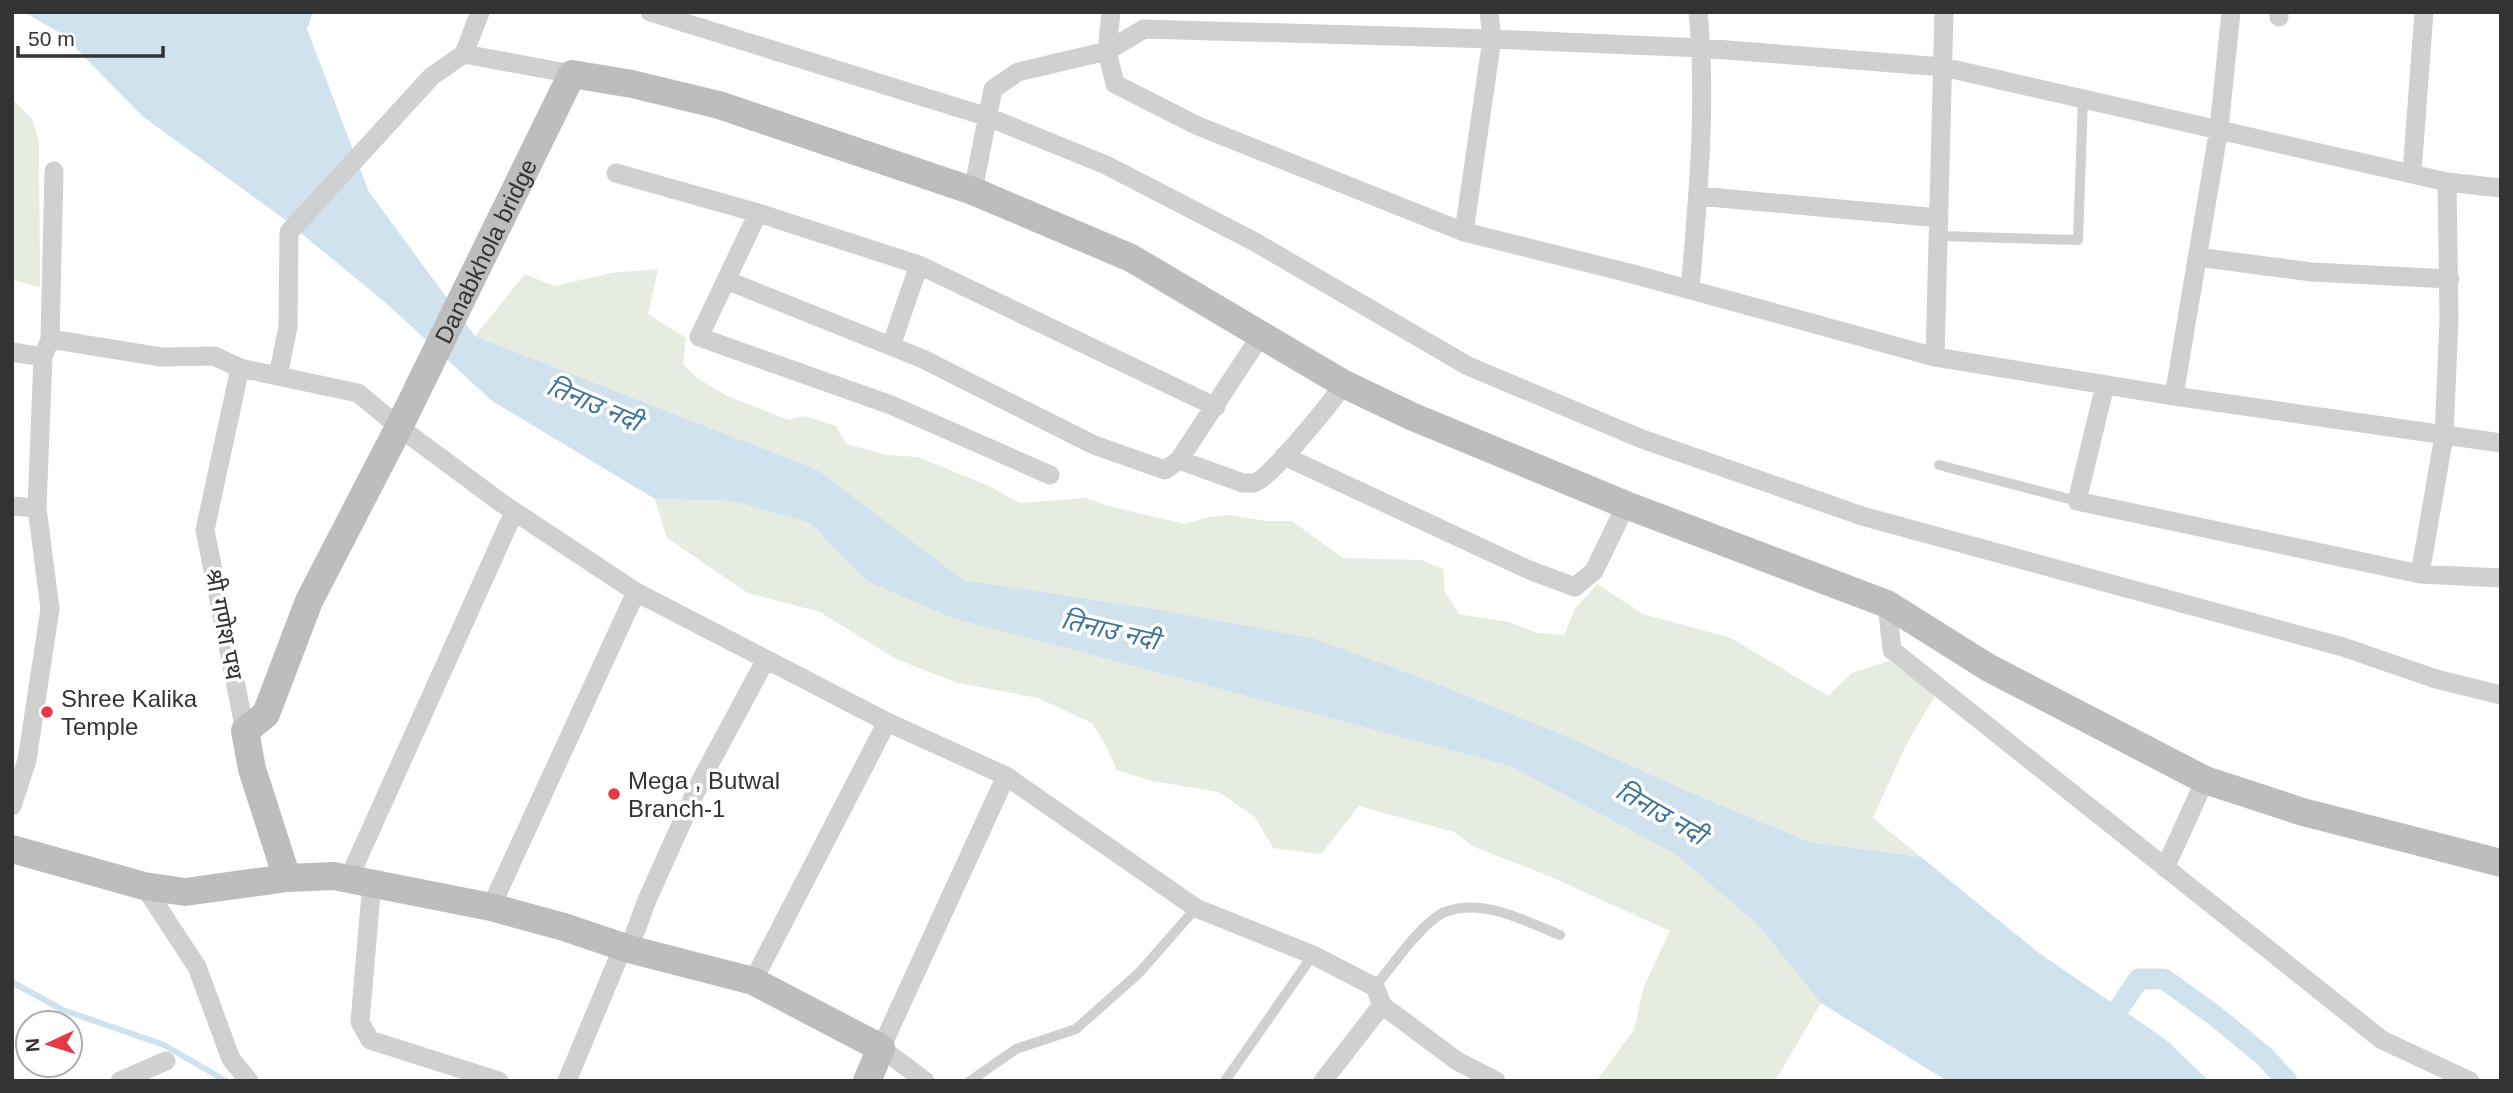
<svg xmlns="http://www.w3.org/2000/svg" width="2513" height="1093" viewBox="0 0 2513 1093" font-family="Helvetica,'Noto Sans Devanagari',sans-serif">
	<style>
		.green { fill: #e6ecdf }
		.water { fill: #cfe2ee }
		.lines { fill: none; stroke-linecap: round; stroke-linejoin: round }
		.stream { stroke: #cfe2ee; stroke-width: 6 }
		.canal { stroke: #cfe2ee; stroke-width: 21 }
		.lane { stroke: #d0d0d0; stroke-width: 10 }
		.street { stroke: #d0d0d0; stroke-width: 19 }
		.secondary { stroke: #bdbdbd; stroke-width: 28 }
		.poi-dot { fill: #e63946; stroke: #fff; stroke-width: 2.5 }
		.labels { text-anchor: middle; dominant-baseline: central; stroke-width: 7; stroke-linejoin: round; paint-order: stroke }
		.street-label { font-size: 24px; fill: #333; stroke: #fff }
		.poi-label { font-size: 24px; fill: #333; stroke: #fff; text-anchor: start }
		.water-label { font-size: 26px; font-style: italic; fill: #3f7597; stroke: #fff }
	</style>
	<rect width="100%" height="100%" fill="#fff"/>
	<!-- green -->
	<path class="green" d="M 12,99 L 32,119 L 39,141 L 40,287 L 12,280 Z
		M 658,269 L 648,314 L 686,338 L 683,364 L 697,378 L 727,396 L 789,420 L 804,416 L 836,426 L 846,444 L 887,455 L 918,457 L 989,486 L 1020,503 L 1085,498 L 1108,506 L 1185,524 L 1209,517 L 1229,515 L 1266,521 L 1292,521 L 1343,558 L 1421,560 L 1443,569 L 1445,592 L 1459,614 L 1509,622 L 1537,633 L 1564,635 L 1575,609 L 1597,584 L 1643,614 L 1731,638 L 1828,696 L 1852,673 L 1889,661 L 1936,694 L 1906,745 L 1873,818 L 1921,857 L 1810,842 L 1687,791 L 1566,736 L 1443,686 L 1148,608 L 962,580 L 818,470 L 475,336 L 525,274 L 554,286 L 612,273 Z
		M 655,499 L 733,501 L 810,523 L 868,582 L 952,618 L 1510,766 L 1675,854 L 1756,923 L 1821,1003 L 1775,1081 L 1596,1081 L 1634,1030 L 1644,986 L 1670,931 L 1549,876 L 1474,847 L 1454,832 L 1359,806 L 1321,854 L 1273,848 L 1255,817 L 1219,792 L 1152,781 L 1117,770 L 1105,744 L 1092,723 L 1038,698 L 958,683 L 896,659 L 820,612 L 748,593 L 667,538 Z"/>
	<!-- water -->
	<path class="water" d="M 13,12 L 313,12 L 307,29 L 369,192 L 475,336 L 818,470 L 963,580 L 1148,608 L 1312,638 L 1443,686 L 1566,736 L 1687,791 L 1810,842 L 1921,857 L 2039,953 L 2165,1039 L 2209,1081 L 1947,1081 L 1821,1003 L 1756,923 L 1675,854 L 1510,766 L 952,618 L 868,582 L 810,523 L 733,501 L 655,499 L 492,401 L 386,303 L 280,216 L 142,116 L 62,34 L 27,14 Z"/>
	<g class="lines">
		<!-- stream -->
		<path class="stream" d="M 12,982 L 63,1010 L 164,1045 L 226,1081"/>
		<!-- canal -->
		<path class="canal" d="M 2115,1014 L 2139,979 L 2164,979 L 2214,1015 L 2264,1056 L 2287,1081"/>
		<!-- lane -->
		<path class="lane" d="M 1938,236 L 2078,240 L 2083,99
			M 1939,465 L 2077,501
			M 1375,987 C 1391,967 1423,921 1445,912 C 1482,897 1527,922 1560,935
			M 970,1081 L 1016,1049 L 1076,1029 L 1139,973 L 1196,908
			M 1225,1081 L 1313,955"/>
		<!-- street -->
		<path class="street" d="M 650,12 L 988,117 L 1106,165 L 1255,242 L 1468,366 L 1642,439 L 1862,516 L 2343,647 L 2436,679 L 2501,695
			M 2279,17 L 2279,12
			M 1107,51 L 1144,29 L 1492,39 L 1702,48 L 1943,67 L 2447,182 L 2501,188
			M 1107,51 L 1111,12
			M 464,54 L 480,12
			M 616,173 L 758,213 L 919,265 L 1216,407
			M 2412,173 L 2424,12
			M 973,191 L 993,89 L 1018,72 L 1107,51 L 1115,84 L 1198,126 L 1464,232 L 1629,273 L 1935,357 L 2174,396 L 2501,443
			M 1698,196 L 1939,218
			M 758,213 L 699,337 L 891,405 L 1050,475
			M 1464,232 L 1492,39 L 1489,12
			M 2197,257 L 2312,272 L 2450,279
			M 726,280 L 923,359 L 1094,445 L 1165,470 L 1179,460 L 1243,483 C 1244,483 1254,483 1254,483 C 1271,478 1332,401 1344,384
			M 1690,290 C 1698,198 1707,104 1698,12
			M 50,339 L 54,171
			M 891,346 L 919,265
			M 12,352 L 43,357
			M 1935,357 L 1944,12
			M 240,368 L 205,530 L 245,731
			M 278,376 L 288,327 L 289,232 L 432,76 L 464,54 L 572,74
			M 2105,385 L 2077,501 L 2420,574 L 2444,436 L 2449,319 L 2447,182
			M 2174,396 L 2219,128 L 2231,12
			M 1284,456 L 1529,570 L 1575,587 L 1594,571 L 1626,505
			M 1179,460 L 1261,335
			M 12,506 L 37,508
			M 2420,574 L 2501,578
			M 1887,604 L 1892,650 L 2382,1040 L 2470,1081
			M 12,806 L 27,760 L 50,609 L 37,508 L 43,357 L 50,339 L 161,357 L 214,356 L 240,368 L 358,393 L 399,427 L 500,502 L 636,592 L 887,722 L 1006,776 L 1196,908 L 1313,955 L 1375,987 L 1382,1005 L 1457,1061 L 1496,1081
			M 2165,868 L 2205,780
			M 349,878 L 514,512
			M 372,882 L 360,1022 L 370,1040 L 499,1081
			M 144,886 L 197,967 L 231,1059 L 249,1081
			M 491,907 L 636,592
			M 629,949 L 647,900 L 701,780 L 765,661
			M 753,981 L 887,722
			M 120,1081 L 166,1061
			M 567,1081 L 623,947
			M 925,1081 L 881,1048 L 1006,776
			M 1323,1081 L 1382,1005"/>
		<!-- secondary -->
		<g class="secondary">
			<path d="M 12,849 L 144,886 L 185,892 L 287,878 L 334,876 L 491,907 L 564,927 L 629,949 L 753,981 L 881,1048 L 867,1081"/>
			<path id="s1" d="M 287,878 L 252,769 L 245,731 L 266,714 L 309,601 L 399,427 L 572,74 L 632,84 L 719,105 L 973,191 L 1131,258 L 1344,384 L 1411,416 L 1626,505 L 1887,604 L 1989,668 L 2205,780 L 2303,812 L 2501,863"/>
		</g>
	</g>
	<!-- markers -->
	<g class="poi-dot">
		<circle cx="47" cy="712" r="7"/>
		<circle cx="614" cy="794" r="7"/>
	</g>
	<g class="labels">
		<!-- street labels -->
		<g class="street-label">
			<text stroke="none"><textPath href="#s1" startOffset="693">Danabkhola bridge</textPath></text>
			<text transform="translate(224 624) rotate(79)">श्री गणेश पथ</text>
		</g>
		<!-- poi labels -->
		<g class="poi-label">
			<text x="61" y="698">Shree Kalika<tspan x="61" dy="28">Temple</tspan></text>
			<text x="628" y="780">Mega , Butwal<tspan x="628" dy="28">Branch-1</tspan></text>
		</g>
		<!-- water labels -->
		<g class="water-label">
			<text transform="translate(594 404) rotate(23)">तिनाउ नदी</text>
			<text transform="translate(1110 630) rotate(13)">तिनाउ नदी</text>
			<text transform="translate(1661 813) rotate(30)">तिनाउ नदी</text>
		</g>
	</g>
	<!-- border -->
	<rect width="2513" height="1093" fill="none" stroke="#333333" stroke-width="28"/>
	<!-- north arrow -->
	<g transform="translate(49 1044) rotate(266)"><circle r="33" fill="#ffffff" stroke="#adadad" stroke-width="2"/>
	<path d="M0-5L12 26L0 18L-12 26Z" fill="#e63946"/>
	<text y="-10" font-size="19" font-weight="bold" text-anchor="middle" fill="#333333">N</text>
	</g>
	<!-- scale -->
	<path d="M18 46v10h145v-10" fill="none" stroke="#333333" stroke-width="3.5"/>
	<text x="28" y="46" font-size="21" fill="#333333" stroke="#ffffff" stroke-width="5" paint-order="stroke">50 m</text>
</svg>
